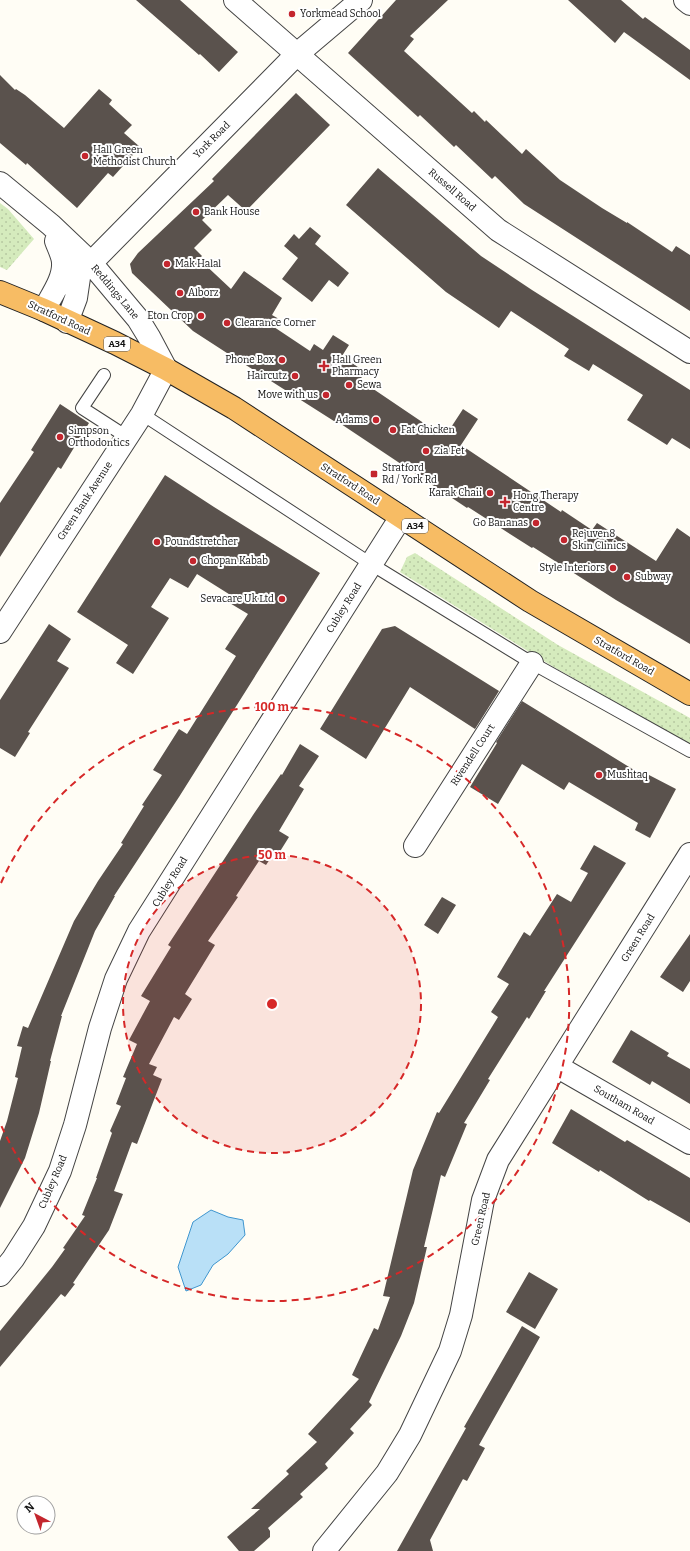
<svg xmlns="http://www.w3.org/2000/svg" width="690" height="1551" viewBox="0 0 690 1551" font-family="Bitter,serif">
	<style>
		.green { fill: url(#green-dots) }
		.water { fill: #b9e0f7; stroke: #3f96cf }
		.building { fill: #5a524d }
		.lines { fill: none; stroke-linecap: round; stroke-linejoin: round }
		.service-casing { stroke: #444; stroke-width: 14 }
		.minor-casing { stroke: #444; stroke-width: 24 }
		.tertiary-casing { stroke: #444; stroke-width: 24 }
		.trunk-casing { stroke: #222; stroke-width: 24 }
		.service { stroke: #fff; stroke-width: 12 }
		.minor { stroke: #fff; stroke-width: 22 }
		.tertiary { stroke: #fff; stroke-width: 22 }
		.trunk { stroke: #f7bc64; stroke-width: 22 }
		.ring { fill: none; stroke: #d62828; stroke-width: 2; stroke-dasharray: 7 5 }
		.poi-dot { fill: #c4262e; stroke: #fff; stroke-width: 1.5 }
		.labels { text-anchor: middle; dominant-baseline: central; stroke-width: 4; stroke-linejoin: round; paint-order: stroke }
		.shield { fill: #fff; stroke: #585858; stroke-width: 1 }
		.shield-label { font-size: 9px; font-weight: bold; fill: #111 }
		.poi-label { font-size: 10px; fill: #111; stroke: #fff; text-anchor: start }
		.street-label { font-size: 10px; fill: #111; stroke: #fff }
		.centre { fill: #d62828; stroke: #fff; stroke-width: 2 }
		.ring-label { font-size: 12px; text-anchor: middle; font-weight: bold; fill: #d62828; stroke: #fff; stroke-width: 4; stroke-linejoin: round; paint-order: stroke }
	</style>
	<defs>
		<pattern id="green-dots" width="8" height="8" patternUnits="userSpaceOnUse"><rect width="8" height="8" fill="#d5ebbd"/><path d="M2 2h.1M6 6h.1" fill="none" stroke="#b6c8a1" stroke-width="1.8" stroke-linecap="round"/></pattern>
	</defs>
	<rect width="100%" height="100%" fill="#fffdf5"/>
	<!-- green -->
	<path class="green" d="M 0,203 L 8,209 L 34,239 L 7,270 L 0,267 Z
		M 415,553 L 558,645 L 690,718 L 690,744 L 552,666 L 400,572 L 407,557 Z"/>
	<!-- water -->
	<path class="water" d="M 211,1210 L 228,1217 L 243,1220 L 245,1235 L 228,1254 L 213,1265 L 201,1285 L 186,1291 L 178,1267 L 193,1222 Z"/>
	<!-- building -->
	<path class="building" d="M 136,0 L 180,0 L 238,52 L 219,72 L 200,54 L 199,55 Z
		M 396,0 L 448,0 L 410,36 L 414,39 L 404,51 L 472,113 L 474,111 L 485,122 L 486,120 L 522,154 L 526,149 L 560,180 L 602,208 L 627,223 L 627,222 L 672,252 L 676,246 L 690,255 L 690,311 L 524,204 L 495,176 L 492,179 L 456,145 L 454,147 L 420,115 L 418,117 L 348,53 Z
		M 568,0 L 621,0 L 643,19 L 645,17 L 690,50 L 690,80 L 624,32 L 615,43 Z
		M 0,75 L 15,90 L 16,89 L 25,95 L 64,128 L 99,89 L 112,100 L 109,104 L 132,125 L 124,133 L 140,147 L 113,177 L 108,173 L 77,208 L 27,163 L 26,165 L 0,143 Z
		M 296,93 L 330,125 L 246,211 L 228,195 L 202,220 L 212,230 L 194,248 L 202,256 L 199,259 L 231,289 L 244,271 L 282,298 L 272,315 L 279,319 L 274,327 L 310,351 L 314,344 L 323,350 L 333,335 L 349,345 L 342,356 L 365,372 L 360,380 L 431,428 L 433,426 L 446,435 L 463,409 L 478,419 L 461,445 L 561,512 L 562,510 L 592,530 L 597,523 L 656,561 L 677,528 L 690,537 L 690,644 L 616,600 L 533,547 L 532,548 L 468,507 L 467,508 L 338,422 L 337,423 L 230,355 L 193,331 L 132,273 L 130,264 L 138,253 L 214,181 L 212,179 Z
		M 378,168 L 481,256 L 532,290 L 690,390 L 690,449 L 672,438 L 667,445 L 627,420 L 643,395 L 593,364 L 589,371 L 564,356 L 569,349 L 511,311 L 499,328 L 446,292 L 346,205 Z
		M 310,227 L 321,236 L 315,244 L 349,273 L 338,287 L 329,280 L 312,302 L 282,279 L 298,258 L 284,246 L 294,234 L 299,239 Z
		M 60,404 L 89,423 L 61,469 L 58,467 L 0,557 L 0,503 L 34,452 L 31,450 Z
		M 165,475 L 214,507 L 320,573 L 179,797 L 114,896 L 115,896 L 95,931 L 61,1016 L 62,1016 L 50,1061 L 51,1061 L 39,1113 L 25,1158 L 0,1208 L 0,1141 L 7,1121 L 18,1078 L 15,1077 L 22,1047 L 17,1046 L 23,1026 L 28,1028 L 74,921 L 98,881 L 123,844 L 121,843 L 144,806 L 142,805 L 162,775 L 153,770 L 179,729 L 187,734 L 236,656 L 225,649 L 248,614 L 228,602 L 232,596 L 197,574 L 188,588 L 170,578 L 151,607 L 169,618 L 133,674 L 116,663 L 128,645 L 77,612 Z
		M 49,624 L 71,639 L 57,661 L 69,668 L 28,732 L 30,733 L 15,757 L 0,748 L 0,700 Z
		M 395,626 L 499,691 L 475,729 L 410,687 L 366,759 L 320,729 L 382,629 Z
		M 522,701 L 647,778 L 649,775 L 676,789 L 650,838 L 635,830 L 638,823 L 569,782 L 564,790 L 522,764 L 498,804 L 470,787 L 497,743 L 496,742 Z
		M 300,744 L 319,756 L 299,786 L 304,789 L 279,831 L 289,837 L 279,853 L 276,850 L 266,865 L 259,861 L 236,896 L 238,897 L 208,941 L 215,945 L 185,994 L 192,999 L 179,1020 L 174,1017 L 149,1064 L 157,1067 L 153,1075 L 162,1079 L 137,1144 L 132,1142 L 114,1191 L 123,1194 L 109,1230 L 73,1283 L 75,1284 L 65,1297 L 61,1294 L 0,1367 L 0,1331 L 52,1267 L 65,1249 L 63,1248 L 85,1216 L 82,1215 L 97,1178 L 96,1178 L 112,1133 L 110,1131 L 121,1106 L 116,1104 L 126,1078 L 123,1077 L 137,1044 L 129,1040 L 150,1001 L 141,996 L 171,947 L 168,945 L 253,815 L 281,774 L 282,775 Z
		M 594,845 L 626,863 L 544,991 L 546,991 L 529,1019 L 527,1017 L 488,1079 L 490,1080 L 464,1123 L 467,1124 L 445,1177 L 441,1175 L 424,1247 L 427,1247 L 414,1303 L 401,1336 L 369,1402 L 372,1405 L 350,1429 L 354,1433 L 325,1464 L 328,1468 L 300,1494 L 303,1497 L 268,1528 L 270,1531 L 270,1537 L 254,1551 L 239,1551 L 227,1537 L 260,1509 L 251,1509 L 289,1474 L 286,1471 L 317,1442 L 308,1434 L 359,1379 L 352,1375 L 374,1328 L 378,1330 L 390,1297 L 383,1296 L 413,1170 L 437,1112 L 439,1113 L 498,1017 L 491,1012 L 509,984 L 497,977 L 524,932 L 530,936 L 557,894 L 571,902 L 588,873 L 580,869 Z
		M 442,897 L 456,905 L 438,934 L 424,925 Z
		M 690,934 L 690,981 L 683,992 L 660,977 Z
		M 631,1030 L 669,1053 L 667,1056 L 690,1069 L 690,1104 L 652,1081 L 650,1085 L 612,1062 Z
		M 571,1109 L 625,1142 L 627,1140 L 690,1178 L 690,1223 L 650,1200 L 649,1201 L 600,1170 L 599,1172 L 552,1143 Z
		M 529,1272 L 558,1289 L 535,1329 L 506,1312 Z
		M 522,1326 L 540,1337 L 479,1445 L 485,1448 L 467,1481 L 463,1479 L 430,1540 L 433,1551 L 397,1551 L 466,1428 L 464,1427 Z"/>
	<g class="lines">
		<defs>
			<path id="service" d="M 104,375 L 82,408 L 127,437
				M 142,414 L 371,564 L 532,663 L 690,751"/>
			<path id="minor" d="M 235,0 L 498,230 L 690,352
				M 685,0 L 690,4
				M 75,271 L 80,271 L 91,263 L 296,55 L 361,0
				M 0,632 L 142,414 L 166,369
				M 415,846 L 532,663
				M 558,1067 L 690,1143
				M 0,1275 L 13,1259 L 34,1226 L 60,1171 L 75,1125 L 100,1028 L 116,979 L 139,931 L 401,517
				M 324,1551 L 387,1473 L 410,1435 L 450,1351 L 461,1315 L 483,1200 L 498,1160 L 690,854"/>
			<path id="tertiary" d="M 0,183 L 51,225 L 91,263 L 138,319 L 149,337 L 166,369
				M 66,247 L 80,271 L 76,298 L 67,322
				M 44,310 C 51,296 64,279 63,263 C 63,256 58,247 56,241"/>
			<path id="trunk" d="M 0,292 L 44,310 L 115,343 L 166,369 L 234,408 L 530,601 L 690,694"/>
		</defs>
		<!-- service casing -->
		<use href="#service" class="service-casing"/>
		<!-- minor casing -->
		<use href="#minor" class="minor-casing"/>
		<!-- tertiary casing -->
		<use href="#tertiary" class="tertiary-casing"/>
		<!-- trunk casing -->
		<use href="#trunk" class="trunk-casing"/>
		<!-- service -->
		<use href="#service" class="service"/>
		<!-- minor -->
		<use href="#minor" class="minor"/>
		<!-- tertiary -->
		<use href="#tertiary" class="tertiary"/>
		<!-- trunk -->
		<use href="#trunk" class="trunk"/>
	</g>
	<!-- distance rings -->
	<circle cx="272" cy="1004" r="149" fill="#d62828" fill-opacity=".12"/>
	<g class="ring">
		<circle cx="272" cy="1004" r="149"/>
		<path d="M1 883A297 297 0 1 1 1 1125"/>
	</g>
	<!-- markers -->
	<g class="poi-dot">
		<circle cx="292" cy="14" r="4"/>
		<circle cx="85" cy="156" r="4"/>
		<circle cx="196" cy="212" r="4"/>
		<circle cx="167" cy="264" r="4"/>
		<circle cx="180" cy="293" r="4"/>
		<circle cx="201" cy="316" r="4"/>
		<circle cx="227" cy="323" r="4"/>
		<circle cx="282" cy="360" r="4"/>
		<path d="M322 360h4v4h4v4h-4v4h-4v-4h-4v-4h4z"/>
		<circle cx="295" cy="376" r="4"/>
		<circle cx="349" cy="385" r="4"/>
		<circle cx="326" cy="395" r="4"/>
		<circle cx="376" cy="420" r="4"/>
		<circle cx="393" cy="430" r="4"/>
		<circle cx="60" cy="437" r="4"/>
		<circle cx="426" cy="451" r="4"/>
		<rect x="370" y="470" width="8" height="8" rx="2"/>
		<circle cx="490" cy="493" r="4"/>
		<path d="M503 496h4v4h4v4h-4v4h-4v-4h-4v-4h4z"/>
		<circle cx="536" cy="523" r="4"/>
		<circle cx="564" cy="540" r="4"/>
		<circle cx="157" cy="542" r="4"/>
		<circle cx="193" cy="561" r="4"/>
		<circle cx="613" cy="568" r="4"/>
		<circle cx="627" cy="577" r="4"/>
		<circle cx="282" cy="599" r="4"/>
		<circle cx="599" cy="775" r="4"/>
	</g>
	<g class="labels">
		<!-- shield labels -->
		<g class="shield">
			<rect x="104" y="337" width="26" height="14" rx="3"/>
			<rect x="402" y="519" width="26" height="14" rx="3"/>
		</g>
		<g class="shield-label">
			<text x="117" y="344">A34</text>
			<text x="415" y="526">A34</text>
		</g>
		<!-- poi labels -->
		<g class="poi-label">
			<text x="300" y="14">Yorkmead School</text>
			<text x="93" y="150">Hall Green<tspan x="93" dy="12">Methodist Church</tspan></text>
			<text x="204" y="212">Bank House</text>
			<text x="175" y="264">Mak Halal</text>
			<text x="188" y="293">Alborz</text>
			<text x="193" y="316" text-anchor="end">Eton Crop</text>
			<text x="235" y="323">Clearance Corner</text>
			<text x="274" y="360" text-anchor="end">Phone Box</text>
			<text x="332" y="360">Hall Green<tspan x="332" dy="12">Pharmacy</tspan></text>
			<text x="287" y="376" text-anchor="end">Haircutz</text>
			<text x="357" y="385">Sewa</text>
			<text x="318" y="395" text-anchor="end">Move with us</text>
			<text x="368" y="420" text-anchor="end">Adams</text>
			<text x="401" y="430">Fat Chicken</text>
			<text x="68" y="431">Simpson<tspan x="68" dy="12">Orthodontics</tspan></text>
			<text x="434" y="451">Zia Fet</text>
			<text x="382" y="468">Stratford<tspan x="382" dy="12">Rd / York Rd</tspan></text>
			<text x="482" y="493" text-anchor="end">Karak Chaii</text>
			<text x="513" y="496">Hong Therapy<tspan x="513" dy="12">Centre</tspan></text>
			<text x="528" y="523" text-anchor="end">Go Bananas</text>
			<text x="572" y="534">Rejuven8<tspan x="572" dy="12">Skin Clinics</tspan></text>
			<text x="165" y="542">Poundstretcher</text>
			<text x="201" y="561">Chopan Kabab</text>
			<text x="605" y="568" text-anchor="end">Style Interiors</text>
			<text x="635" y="577">Subway</text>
			<text x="274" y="599" text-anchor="end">Sevacare Uk Ltd</text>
			<text x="607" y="775">Mushtaq</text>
		</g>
		<!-- street labels -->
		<g class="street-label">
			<text transform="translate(212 140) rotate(-45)">York Road</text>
			<text transform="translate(452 190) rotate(41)">Russell Road</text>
			<text transform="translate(115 292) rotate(50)">Reddings Lane</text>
			<text transform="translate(59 318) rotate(25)">Stratford Road</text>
			<text transform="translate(350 484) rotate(33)">Stratford Road</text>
			<text transform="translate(85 501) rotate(-57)">Green Bank Avenue</text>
			<text transform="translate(344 608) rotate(-58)">Cubley Road</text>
			<text transform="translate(624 656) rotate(30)">Stratford Road</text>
			<text transform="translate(473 755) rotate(-57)">Rivendell Court</text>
			<text transform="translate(170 882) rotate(-58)">Cubley Road</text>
			<text transform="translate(638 938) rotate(-58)">Green Road</text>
			<text transform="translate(624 1105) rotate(30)">Southam Road</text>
			<text transform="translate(53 1182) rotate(-67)">Cubley Road</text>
			<text transform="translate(481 1219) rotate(-77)">Green Road</text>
		</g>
	</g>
	<circle cx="272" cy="1004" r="6" class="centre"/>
	<g class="ring-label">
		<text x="272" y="711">100 m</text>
		<text x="272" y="859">50 m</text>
	</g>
	<!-- north arrow -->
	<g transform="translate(36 1515) rotate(319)"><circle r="19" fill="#ffffff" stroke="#a0a0a0"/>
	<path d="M0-3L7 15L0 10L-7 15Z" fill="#c4262e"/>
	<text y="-6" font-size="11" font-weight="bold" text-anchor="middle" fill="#111111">N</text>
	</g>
</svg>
